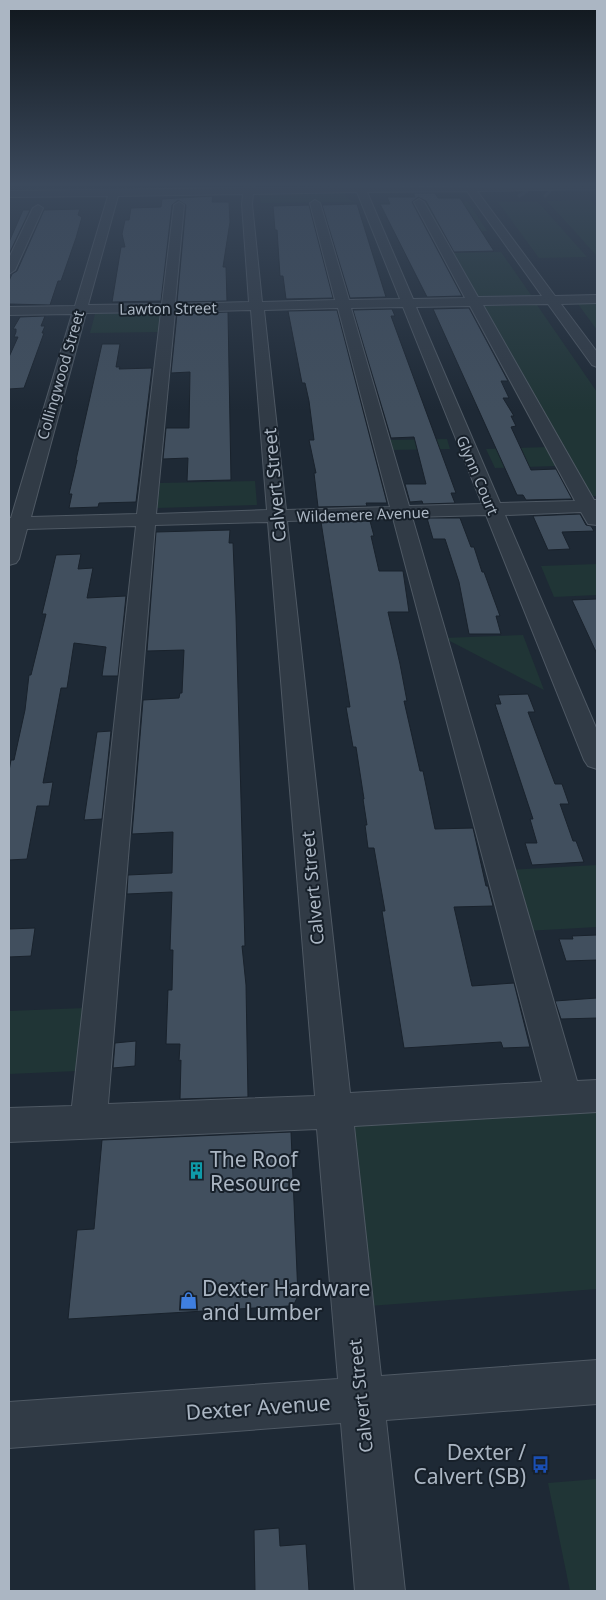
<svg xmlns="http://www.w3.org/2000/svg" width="606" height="1600" viewBox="0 0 606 1600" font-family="'Noto Sans',sans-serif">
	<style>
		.green { fill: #203536 }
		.building { fill: #414f5e; stroke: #19222c }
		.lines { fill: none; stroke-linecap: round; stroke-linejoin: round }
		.minor-tunnel { stroke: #333e4a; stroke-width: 11; stroke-dasharray: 11 5.5; stroke-linecap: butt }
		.minor-casing { stroke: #4f5964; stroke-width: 2 }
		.minor { fill: #313b46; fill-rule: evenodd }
		.labels { text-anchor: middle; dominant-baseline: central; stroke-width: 4; stroke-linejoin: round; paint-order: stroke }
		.far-street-label { font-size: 15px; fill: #abb6c3; stroke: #17202a }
		.street-label { font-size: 18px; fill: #abb6c3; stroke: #17202a }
		.near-poi-label { font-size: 21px; fill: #abb6c3; stroke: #17202a; text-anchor: start }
		.near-street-label { font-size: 21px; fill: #abb6c3; stroke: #17202a }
	</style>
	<rect width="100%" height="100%" fill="#1e2935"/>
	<!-- green -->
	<path class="green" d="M 345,193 L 346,197 L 354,202 L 261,203 L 259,194 Z
		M 590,200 L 597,207 L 597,256 L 547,201 Z
		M 468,202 L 487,231 L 439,232 L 422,203 Z
		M 498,202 L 538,202 L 587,257 L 539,258 Z
		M 501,252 L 531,295 L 475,296 L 450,253 Z
		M 578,304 L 597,304 L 597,330 Z
		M 537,305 L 597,392 L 597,496 L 586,496 L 479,306 Z
		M 164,313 L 160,332 L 90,333 L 95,314 Z
		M 447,439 L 450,449 L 391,450 L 389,440 Z
		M 548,447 L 557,466 L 495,468 L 486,449 Z
		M 255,481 L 257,505 L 157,508 L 160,483 Z
		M 597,564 L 597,595 L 554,597 L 541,566 Z
		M 523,635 L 544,690 L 444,638 Z
		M 597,865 L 597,927 L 526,931 L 508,870 Z
		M 85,1008 L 77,1071 L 9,1074 L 9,1011 Z
		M 597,1106 L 597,1289 L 369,1306 L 349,1121 Z
		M 597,1479 L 597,1591 L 570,1591 L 548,1483 Z"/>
	<!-- building -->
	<path class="building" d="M 413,193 L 435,193 L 438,198 L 460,198 L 494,251 L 454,252 L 426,201 L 418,197 L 412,202 L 462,296 L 427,297 L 380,204 L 390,204 L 387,197 L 415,197 Z
		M 213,196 L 212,202 L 229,202 L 230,222 L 223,267 L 226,267 L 227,301 L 177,302 L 186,205 L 178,200 L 172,205 L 161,301 L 112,302 L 121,247 L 125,247 L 122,234 L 125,220 L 129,220 L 131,208 L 161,207 L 162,199 Z
		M 357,204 L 386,297 L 350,298 L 322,205 Z
		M 309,205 L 333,298 L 286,299 L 283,276 L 280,276 L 277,230 L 275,230 L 273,206 Z
		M 80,209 L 78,215 L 82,217 L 76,238 L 61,281 L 58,281 L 50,305 L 9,304 L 9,281 L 12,274 L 17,271 L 44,210 Z
		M 23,210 L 30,210 L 9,254 L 9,242 Z
		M 469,308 L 508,381 L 501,381 L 509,398 L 503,398 L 514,416 L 511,416 L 516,426 L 511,427 L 531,470 L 556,469 L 572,499 L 526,500 L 523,495 L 517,495 L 433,309 Z
		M 392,309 L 395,316 L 391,316 L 456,493 L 451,493 L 455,503 L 423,504 L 422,501 L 410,502 L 405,484 L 426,484 L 414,437 L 391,438 L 353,310 Z
		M 337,310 L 387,503 L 366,503 L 367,506 L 318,507 L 314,473 L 316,473 L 309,440 L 314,440 L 309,401 L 305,383 L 302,383 L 288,311 Z
		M 228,312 L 231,480 L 187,481 L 188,458 L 163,459 L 166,428 L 189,428 L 190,372 L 171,373 L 177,314 Z
		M 45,316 L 41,326 L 45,326 L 42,333 L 44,333 L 24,388 L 9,389 L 9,357 L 18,337 L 14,337 L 16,332 L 16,329 L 13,329 L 20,317 Z
		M 102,344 L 120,344 L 116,367 L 120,367 L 119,369 L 152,368 L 136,502 L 99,503 L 98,507 L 69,508 L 72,494 L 69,494 L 77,460 L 76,460 Z
		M 580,514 L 586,525 L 591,526 L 594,531 L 562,532 L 570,549 L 548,550 L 533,516 Z
		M 427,518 L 460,518 L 471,547 L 474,547 L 482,572 L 484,572 L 500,616 L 496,616 L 501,634 L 469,634 L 459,582 L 445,539 L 433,539 Z
		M 370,521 L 374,536 L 371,536 L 379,571 L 403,571 L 409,612 L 388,612 L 400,664 L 407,701 L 404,701 L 420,771 L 423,771 L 435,829 L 473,828 L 486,886 L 488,886 L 493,906 L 454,907 L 472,986 L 514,983 L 530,1047 L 503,1048 L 501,1042 L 404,1048 L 382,911 L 385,911 L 374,848 L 368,848 L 365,825 L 367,825 L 363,799 L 364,799 L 356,747 L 353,747 L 346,707 L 350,707 L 321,522 Z
		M 230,530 L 229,543 L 233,543 L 236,616 L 245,946 L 242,946 L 246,985 L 248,1097 L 180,1099 L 181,1060 L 179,1061 L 180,1044 L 166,1044 L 168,990 L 172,990 L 173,950 L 170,950 L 172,892 L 127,894 L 128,875 L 172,873 L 173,832 L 132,834 L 143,700 L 179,698 L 180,693 L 182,693 L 184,650 L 147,651 L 156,532 Z
		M 81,554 L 78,569 L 93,568 L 87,598 L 126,596 L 118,676 L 102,676 L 106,647 L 74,643 L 67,688 L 61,688 L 43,783 L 53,782 L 49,806 L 37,806 L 27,859 L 9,860 L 9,771 L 11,760 L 14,760 L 25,710 L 29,675 L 31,675 L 46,614 L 42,614 L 49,585 L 56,555 Z
		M 597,599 L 597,654 L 572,600 Z
		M 528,694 L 535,712 L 528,712 L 555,784 L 562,784 L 569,804 L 560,804 L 573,841 L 576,841 L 584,862 L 532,865 L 525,843 L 537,843 L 530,819 L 533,819 L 495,704 L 501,704 L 498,695 Z
		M 111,731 L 102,819 L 84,820 L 97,732 Z
		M 35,928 L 31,956 L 9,957 L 9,929 Z
		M 597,935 L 597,960 L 566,961 L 559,939 L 573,939 L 572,936 Z
		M 597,998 L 597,1018 L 561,1019 L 555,1001 Z
		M 136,1041 L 135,1066 L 113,1068 L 115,1043 Z
		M 291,1132 L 298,1296 L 294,1304 L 289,1306 L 68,1319 L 77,1230 L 94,1229 L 102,1140 Z
		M 279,1528 L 280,1546 L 306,1544 L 309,1591 L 255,1591 L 254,1530 Z"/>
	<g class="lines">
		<!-- minor-tunnel -->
		<path class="minor-tunnel" d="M 522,192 L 524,195
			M 547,192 L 549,194"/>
		<defs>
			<path id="minor" d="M 244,186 L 254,186 L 254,188 L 597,186 L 597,189 L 477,191 L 555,296 L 597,295 L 597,303 L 561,304 L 597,352 L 597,367 L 592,365 L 548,304 L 483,305 L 594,500 L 597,500 L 597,525 L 588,524 L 581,512 L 505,515 L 597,730 L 597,769 L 588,766 L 584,760 L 486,515 L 412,517 L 577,1081 L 597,1080 L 597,1112 L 354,1126 L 381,1376 L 597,1360 L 597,1404 L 386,1420 L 405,1591 L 355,1591 L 341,1423 L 9,1448 L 9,1402 L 338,1379 L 317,1129 L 9,1142 L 9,1108 L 72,1106 L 136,526 L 27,529 L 19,559 L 16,563 L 9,565 L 9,518 L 11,518 L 72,314 L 9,315 L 9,307 L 75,306 L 108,196 L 9,197 L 9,191 L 244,188 ZM 467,191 L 542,296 L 478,297 L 424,202 L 419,199 L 414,202 L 465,298 L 413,299 L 367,192 ZM 357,192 L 400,299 L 349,300 L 320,203 L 315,200 L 310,203 L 335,300 L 262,302 L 252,204 L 253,194 ZM 243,194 L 242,204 L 249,302 L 175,304 L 184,205 L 179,202 L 174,205 L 162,304 L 88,305 L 118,196 ZM 470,306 L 575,501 L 500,503 L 416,307 ZM 403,307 L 482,504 L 409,506 L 351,308 ZM 338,308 L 390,507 L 286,510 L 264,310 ZM 251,310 L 267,510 L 156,514 L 175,312 ZM 161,312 L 137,514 L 31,517 L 86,313 ZM 393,518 L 542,1082 L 350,1093 L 287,521 ZM 268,522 L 315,1096 L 108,1104 L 155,525 Z
				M 38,205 L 43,208 L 15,270 L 9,274 L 9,258 L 33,208 Z"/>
		</defs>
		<!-- minor casing -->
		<use href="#minor" class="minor-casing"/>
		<!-- minor -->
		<use href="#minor" class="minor"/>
	</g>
	<!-- sky -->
	<linearGradient id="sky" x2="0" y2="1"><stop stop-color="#10171d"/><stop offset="0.45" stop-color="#3b495c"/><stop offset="1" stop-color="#3b495c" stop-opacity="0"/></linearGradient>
	<rect width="606" height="410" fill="url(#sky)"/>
	<!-- icons -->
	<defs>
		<symbol id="building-bare" viewBox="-9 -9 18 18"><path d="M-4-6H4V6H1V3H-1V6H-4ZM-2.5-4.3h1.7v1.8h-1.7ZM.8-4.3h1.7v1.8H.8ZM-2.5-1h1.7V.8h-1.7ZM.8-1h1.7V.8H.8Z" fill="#0f9aa8" stroke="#17202a" stroke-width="2.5" paint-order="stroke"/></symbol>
		<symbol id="shop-bare" viewBox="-9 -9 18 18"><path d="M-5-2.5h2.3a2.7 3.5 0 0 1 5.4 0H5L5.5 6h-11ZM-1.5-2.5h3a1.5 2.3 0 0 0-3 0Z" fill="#3f7fe0" stroke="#17202a" stroke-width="2.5" paint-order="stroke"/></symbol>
		<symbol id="bus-bare" viewBox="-9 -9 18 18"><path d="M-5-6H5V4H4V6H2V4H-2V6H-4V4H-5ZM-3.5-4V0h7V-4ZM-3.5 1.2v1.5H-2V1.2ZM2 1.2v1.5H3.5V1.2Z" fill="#1a4fb4" stroke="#17202a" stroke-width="2.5" paint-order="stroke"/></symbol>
	</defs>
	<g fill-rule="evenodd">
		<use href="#building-bare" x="184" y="1158" width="25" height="25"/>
		<use href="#shop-bare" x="176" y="1288" width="25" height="25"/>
		<use href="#bus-bare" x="528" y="1452" width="25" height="25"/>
	</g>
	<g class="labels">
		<!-- far-street labels -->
		<g class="far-street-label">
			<text transform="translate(168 308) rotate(-1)">Lawton Street</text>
			<text transform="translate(60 375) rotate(-74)">Collingwood Street</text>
			<text transform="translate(478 475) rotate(67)">Glynn Court</text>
			<text transform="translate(363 514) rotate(-2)">Wildemere Avenue</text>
		</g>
		<!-- street labels -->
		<g class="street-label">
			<text transform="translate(274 485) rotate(-95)">Calvert Street</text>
			<text transform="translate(312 888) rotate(-95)">Calvert Street</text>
			<text transform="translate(360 1396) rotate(-96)">Calvert Street</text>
		</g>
		<!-- near-poi labels -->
		<g class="near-poi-label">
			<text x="210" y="1159">The Roof<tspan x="210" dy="24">Resource</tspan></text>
			<text x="202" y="1288">Dexter Hardware<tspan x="202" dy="24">and Lumber</tspan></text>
			<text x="526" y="1452" text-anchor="end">Dexter /<tspan x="526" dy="24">Calvert (SB)</tspan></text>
		</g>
		<!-- near-street labels -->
		<g class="near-street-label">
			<text transform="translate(258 1407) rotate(-4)">Dexter Avenue</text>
		</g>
	</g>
	<!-- border -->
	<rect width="606" height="1600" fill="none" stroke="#abb6c3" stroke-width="20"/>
</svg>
